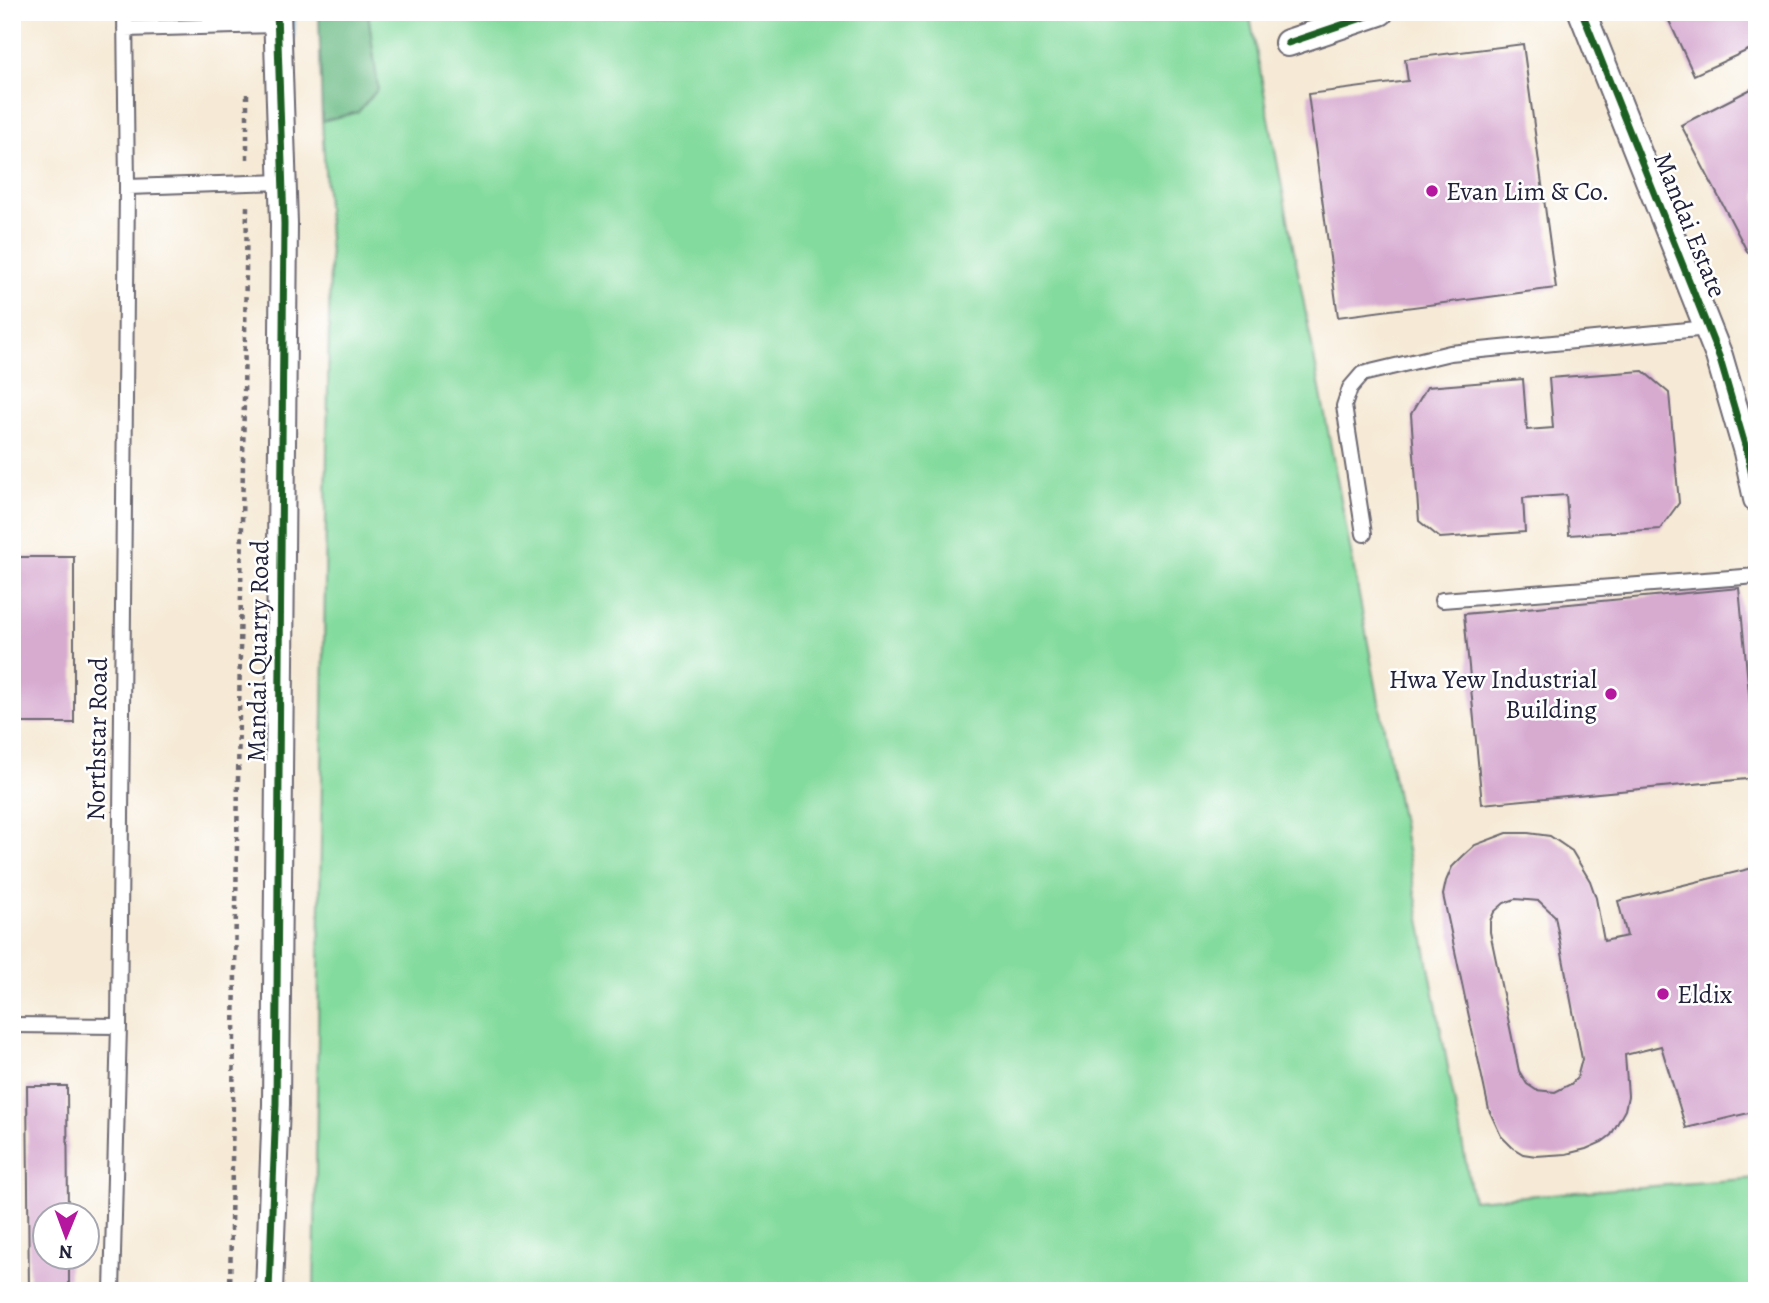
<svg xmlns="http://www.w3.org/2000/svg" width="1769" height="1303" viewBox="0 0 1769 1303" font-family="Alegreya,serif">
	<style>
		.green { fill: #84db9e; stroke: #537e6c; stroke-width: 2 }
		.forest { fill: #6bbb85; stroke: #466e60; stroke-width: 2 }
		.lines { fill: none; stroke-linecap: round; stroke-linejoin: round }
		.stream { stroke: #5ba8d4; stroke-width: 10 }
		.building { fill: #d7aad0; fill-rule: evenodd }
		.lane-casing { stroke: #6c6871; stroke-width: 18 }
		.street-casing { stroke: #6c6871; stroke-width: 30 }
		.path { stroke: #6c6871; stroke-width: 4.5; stroke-dasharray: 5 5; stroke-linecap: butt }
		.lane { stroke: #fff; stroke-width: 14 }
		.street { stroke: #fff; stroke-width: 26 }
		.cycleway-casing { stroke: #fff; stroke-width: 11 }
		.cycleway { stroke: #1b5e20; stroke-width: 7 }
		.poi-dot { fill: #b5179e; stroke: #fff; stroke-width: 2.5 }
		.labels { text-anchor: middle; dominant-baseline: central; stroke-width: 5; stroke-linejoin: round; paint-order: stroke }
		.poi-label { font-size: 26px; fill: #22223b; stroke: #fff; text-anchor: start }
		.street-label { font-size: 26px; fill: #22223b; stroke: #fff }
	</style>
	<rect width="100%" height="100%" fill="#fff"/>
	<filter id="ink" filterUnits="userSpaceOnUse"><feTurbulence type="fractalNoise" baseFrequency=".0143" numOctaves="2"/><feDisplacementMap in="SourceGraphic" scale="14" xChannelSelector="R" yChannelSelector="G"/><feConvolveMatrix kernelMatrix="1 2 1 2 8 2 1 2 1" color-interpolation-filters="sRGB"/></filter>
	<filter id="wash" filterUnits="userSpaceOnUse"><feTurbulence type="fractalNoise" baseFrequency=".00686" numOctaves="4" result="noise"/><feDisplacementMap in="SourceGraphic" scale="28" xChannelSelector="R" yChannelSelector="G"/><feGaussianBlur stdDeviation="1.57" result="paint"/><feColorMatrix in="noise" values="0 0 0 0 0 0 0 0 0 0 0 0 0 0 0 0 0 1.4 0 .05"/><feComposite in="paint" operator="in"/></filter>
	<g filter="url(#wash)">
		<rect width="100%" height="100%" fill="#f6ead6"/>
		<!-- green -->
		<path class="green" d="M 368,12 L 1249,12 L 1473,1200 L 1757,1178 L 1757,1291 L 314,1291 L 330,257 L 322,121 L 358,112 L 378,89 Z"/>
		<!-- forest -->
		<path class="forest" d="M 319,12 L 368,12 L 378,89 L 358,112 L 322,121 Z"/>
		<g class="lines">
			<!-- stream -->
			<path class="stream" d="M 290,36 L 291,12"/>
		</g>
		<g id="blocks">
			<!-- building -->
			<path class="building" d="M 1665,12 L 1757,12 L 1757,46 L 1694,75 Z
				M 1523,44 L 1556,288 L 1338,317 L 1308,94 L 1408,81 L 1405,59 Z
				M 1757,86 L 1757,249 L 1748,253 L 1681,125 Z
				M 1643,371 L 1669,393 L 1679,503 L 1660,529 L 1569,535 L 1566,495 L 1523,498 L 1525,532 L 1440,538 L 1419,521 L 1411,414 L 1427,387 L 1523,379 L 1527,430 L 1553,428 L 1549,378 Z
				M 12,557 L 74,557 L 74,723 L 12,723 Z
				M 1739,588 L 1757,778 L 1482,804 L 1464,614 Z
				M 1507,833 L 1528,833 L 1550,836 L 1572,851 L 1590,881 L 1596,898 L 1604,941 L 1627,936 L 1618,901 L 1757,867 L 1757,1111 L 1686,1128 L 1661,1046 L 1625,1055 L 1628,1096 L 1625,1110 L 1611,1135 L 1602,1142 L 1586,1149 L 1566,1154 L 1536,1156 L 1523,1154 L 1513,1148 L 1501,1136 L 1489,1110 L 1443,895 L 1446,881 L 1452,867 L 1463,856 L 1475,845 ZM 1515,899 L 1539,901 L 1555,916 L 1582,1059 L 1577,1078 L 1571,1084 L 1555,1092 L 1536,1090 L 1527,1084 L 1519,1071 L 1490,932 L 1490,921 L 1494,912 L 1504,903 Z
				M 27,1086 L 67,1086 L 68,1216 L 46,1216 L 46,1258 L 69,1258 L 69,1291 L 29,1291 Z"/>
		</g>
	</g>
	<g filter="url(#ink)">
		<use href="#blocks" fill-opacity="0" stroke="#6c6871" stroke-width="2"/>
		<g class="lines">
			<defs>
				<path id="lane" d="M 125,29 L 277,25
					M 127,187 L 282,182
					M 1364,534 L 1344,406 L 1350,388 L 1362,374 L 1450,353 L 1708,328
					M 1442,600 L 1757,576
					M 12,1025 L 119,1026
					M 112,1291 L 119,1026 L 127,187 L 125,12"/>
				<path id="street" d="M 1582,12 L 1719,356 L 1747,452 L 1757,499
					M 1288,43 L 1380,12
					M 269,1291 L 276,1104 L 284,224 L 277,12"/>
			</defs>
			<!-- lane casing -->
			<use href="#lane" class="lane-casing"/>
			<!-- street casing -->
			<use href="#street" class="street-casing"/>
			<!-- path -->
			<path class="path" d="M 247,94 L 247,162
				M 230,1291 L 247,206"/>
			<!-- lane -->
			<use href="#lane" class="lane"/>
			<!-- street -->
			<use href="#street" class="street"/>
			<defs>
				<path id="cycleway" d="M 1582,12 L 1719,356 L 1747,452 L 1757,499
					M 1288,43 L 1380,12
					M 269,1291 L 276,1104 L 284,224 L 277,12"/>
			</defs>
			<!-- cycleway casing -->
			<use href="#cycleway" class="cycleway-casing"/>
			<!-- cycleway -->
			<use href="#cycleway" class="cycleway"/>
		</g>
	</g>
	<!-- markers -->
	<g class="poi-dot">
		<circle cx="1432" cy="191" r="7"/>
		<circle cx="1611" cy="694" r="7"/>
		<circle cx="1663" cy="994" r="7"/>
	</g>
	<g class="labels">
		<!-- poi labels -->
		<g class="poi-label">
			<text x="1446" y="191">Evan Lim &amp; Co.</text>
			<text x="1597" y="679" text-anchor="end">Hwa Yew Industrial<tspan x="1597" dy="30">Building</tspan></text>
			<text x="1677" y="994">Eldix</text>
		</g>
		<!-- street labels -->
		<g class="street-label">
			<text transform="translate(1690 225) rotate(68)">Mandai Estate</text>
			<text transform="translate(258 651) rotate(-89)">Mandai Quarry Road</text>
			<text transform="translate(97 739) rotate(-89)">Northstar Road</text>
		</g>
	</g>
	<!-- margin -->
	<rect width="1769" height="1303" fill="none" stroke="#fff" stroke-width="42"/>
	<!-- north arrow -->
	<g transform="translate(66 1236) rotate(181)"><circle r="33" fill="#ffffff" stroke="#a7a7b1" stroke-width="2"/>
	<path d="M0-5L12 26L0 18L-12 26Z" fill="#b5179e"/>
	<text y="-10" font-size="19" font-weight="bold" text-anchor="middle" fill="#22223b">N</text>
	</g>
</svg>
